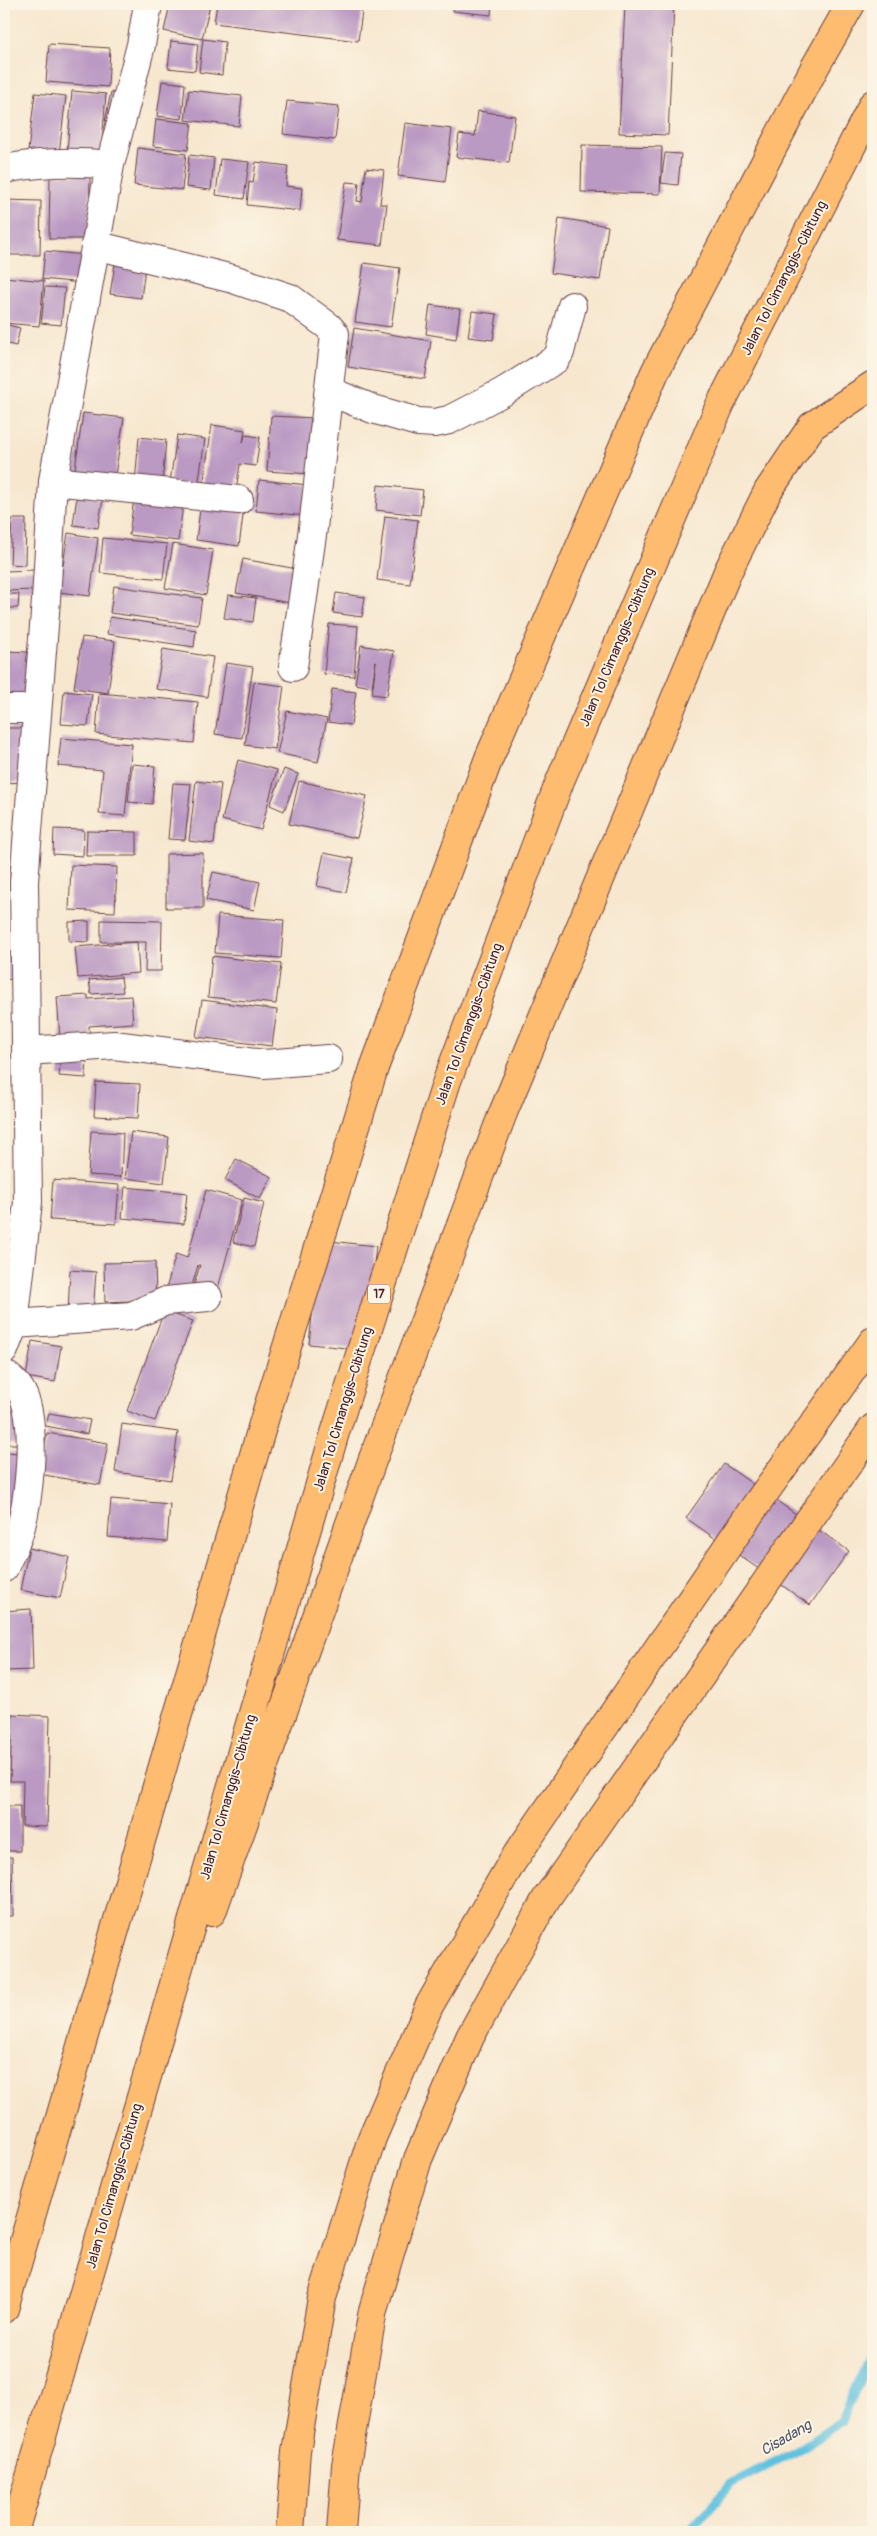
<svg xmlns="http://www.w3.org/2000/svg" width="877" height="2536" viewBox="0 0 877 2536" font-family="Pangolin,sans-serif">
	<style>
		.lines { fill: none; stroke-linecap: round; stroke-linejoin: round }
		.stream { stroke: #61c1df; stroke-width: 9 }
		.building { fill: #ba99c3 }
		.minor-casing { stroke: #643d44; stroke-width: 30 }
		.highway-casing { stroke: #643d44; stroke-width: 30 }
		.minor { stroke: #fff; stroke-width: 28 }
		.highway { stroke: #febc70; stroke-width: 28 }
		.labels { text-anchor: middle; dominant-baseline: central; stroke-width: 4; stroke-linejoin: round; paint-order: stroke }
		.shield { fill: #fcf5e5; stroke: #7f5f63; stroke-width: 1 }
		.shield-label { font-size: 12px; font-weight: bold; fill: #4a1f2b }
		.street-label { font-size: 14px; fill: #4a1f2b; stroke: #fcf5e5 }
		.water-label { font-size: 15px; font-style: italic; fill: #52586a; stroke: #fcf5e5 }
	</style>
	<rect width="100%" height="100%" fill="#fcf5e5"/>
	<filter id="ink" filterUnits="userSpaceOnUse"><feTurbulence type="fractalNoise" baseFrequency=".02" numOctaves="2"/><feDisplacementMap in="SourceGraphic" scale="10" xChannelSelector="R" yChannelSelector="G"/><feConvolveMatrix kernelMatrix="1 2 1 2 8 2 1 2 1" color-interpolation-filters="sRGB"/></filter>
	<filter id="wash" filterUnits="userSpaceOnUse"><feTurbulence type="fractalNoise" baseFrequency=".0096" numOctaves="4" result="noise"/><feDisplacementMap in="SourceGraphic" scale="20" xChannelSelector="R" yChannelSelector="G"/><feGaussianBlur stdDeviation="1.12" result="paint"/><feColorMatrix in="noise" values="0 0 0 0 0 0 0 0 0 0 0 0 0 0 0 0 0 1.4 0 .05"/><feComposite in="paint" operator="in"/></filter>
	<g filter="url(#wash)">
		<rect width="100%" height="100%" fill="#f7e7cf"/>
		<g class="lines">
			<!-- stream -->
			<path class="stream" d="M 689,2532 L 730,2484 L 797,2451 L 842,2421 L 873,2349"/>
		</g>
		<g id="blocks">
			<!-- building -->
			<path class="building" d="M 170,4 L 210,5 L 202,39 L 164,31 Z
				M 217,4 L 363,4 L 358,41 L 214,23 Z
				M 454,4 L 492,4 L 491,15 L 453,11 Z
				M 625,4 L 674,4 L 668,135 L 619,133 Z
				M 203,39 L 225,42 L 222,75 L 199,72 Z
				M 171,41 L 198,44 L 195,71 L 168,68 Z
				M 49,44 L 110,48 L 108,87 L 46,82 Z
				M 162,81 L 185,84 L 182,119 L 157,116 Z
				M 189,90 L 242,96 L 239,126 L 185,120 Z
				M 72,91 L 106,94 L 101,154 L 67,152 Z
				M 111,92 L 122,94 L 116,124 L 105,121 Z
				M 35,93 L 66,96 L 59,154 L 28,151 Z
				M 287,101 L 339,106 L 335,140 L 283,134 Z
				M 478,111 L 515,116 L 509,163 L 456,157 L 459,134 L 475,136 Z
				M 156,119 L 192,123 L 188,150 L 153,146 Z
				M 405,123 L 452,129 L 445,182 L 398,176 Z
				M 582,145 L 662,147 L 660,194 L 581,192 Z
				M 138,148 L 186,154 L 182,190 L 134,185 Z
				M 665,153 L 681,154 L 678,185 L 661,183 Z
				M 189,155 L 214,158 L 211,190 L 186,187 Z
				M 220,159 L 249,162 L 244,199 L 216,195 Z
				M 256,162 L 288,166 L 286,186 L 302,188 L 300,211 L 247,205 L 249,182 L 253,183 Z
				M 366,168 L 384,170 L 380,204 L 387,204 L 382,245 L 337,240 L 346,182 L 359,183 L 357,201 L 362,202 Z
				M 50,175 L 90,175 L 89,239 L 49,239 Z
				M 4,200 L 41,201 L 40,255 L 4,255 Z
				M 559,218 L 608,226 L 600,280 L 551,273 Z
				M 45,251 L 85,255 L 82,283 L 42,279 Z
				M 364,263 L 400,268 L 391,327 L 355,322 Z
				M 115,264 L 145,268 L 141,298 L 110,294 Z
				M 4,277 L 44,281 L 39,326 L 4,323 Z
				M 45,287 L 65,288 L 61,325 L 41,323 Z
				M 430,305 L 460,309 L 456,339 L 426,334 Z
				M 472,311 L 497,314 L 493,340 L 468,337 Z
				M 4,324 L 20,328 L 16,346 L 4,343 Z
				M 354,328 L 431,341 L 425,379 L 348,367 Z
				M 83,413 L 124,418 L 114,482 L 74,476 Z
				M 271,416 L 315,418 L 311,474 L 267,471 Z
				M 212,425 L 245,430 L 243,443 L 245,435 L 260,437 L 256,466 L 240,464 L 236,490 L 203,486 Z
				M 177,435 L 205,439 L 198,486 L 170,482 Z
				M 139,437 L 166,440 L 162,485 L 135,483 Z
				M 259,480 L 309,485 L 306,516 L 256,511 Z
				M 378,485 L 423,490 L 420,515 L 376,510 Z
				M 77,496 L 103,499 L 98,528 L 73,525 Z
				M 134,499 L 183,506 L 178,541 L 129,535 Z
				M 201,502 L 244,508 L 239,546 L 196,540 Z
				M 385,516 L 418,520 L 410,584 L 377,580 Z
				M 12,519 L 26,519 L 25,565 L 10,564 Z
				M 68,533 L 98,538 L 90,596 L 59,592 Z
				M 103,538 L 167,544 L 163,579 L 100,573 Z
				M 173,544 L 213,550 L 206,595 L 165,588 Z
				M 243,559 L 297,569 L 290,603 L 236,593 Z
				M 35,570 L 36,590 L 4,591 L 4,571 Z
				M 114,586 L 202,598 L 198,625 L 110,613 Z
				M 336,593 L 365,597 L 362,617 L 333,613 Z
				M 4,594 L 19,594 L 18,608 L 4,608 Z
				M 228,595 L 256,598 L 253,622 L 224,618 Z
				M 110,617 L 196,630 L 194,647 L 107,634 Z
				M 329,624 L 358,626 L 354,676 L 324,674 Z
				M 82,637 L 115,641 L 108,693 L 74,688 Z
				M 361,645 L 394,651 L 387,696 L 372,694 L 376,661 L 372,687 L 355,684 Z
				M 163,649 L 213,657 L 207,697 L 156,689 Z
				M 4,651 L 28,652 L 27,695 L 4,694 Z
				M 226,663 L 253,667 L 242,738 L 215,734 Z
				M 254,682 L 284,686 L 275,749 L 245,745 Z
				M 332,689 L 356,692 L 351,725 L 328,722 Z
				M 64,691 L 92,694 L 88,726 L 61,724 Z
				M 99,693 L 198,702 L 194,743 L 96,734 Z
				M 287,711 L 327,719 L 318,762 L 277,753 Z
				M 4,728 L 25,728 L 26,782 L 4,783 Z
				M 61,738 L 132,744 L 125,816 L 99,814 L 103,770 L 58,766 Z
				M 238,760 L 277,770 L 261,830 L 222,820 Z
				M 132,764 L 155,766 L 152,804 L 128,802 Z
				M 284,769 L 298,774 L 284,811 L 270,805 Z
				M 196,781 L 221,784 L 214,844 L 189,841 Z
				M 299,781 L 367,796 L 357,838 L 289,824 Z
				M 173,783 L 191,784 L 185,840 L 168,839 Z
				M 54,829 L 84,830 L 83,856 L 53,854 Z
				M 87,831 L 137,832 L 137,856 L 86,856 Z
				M 203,853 L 203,908 L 166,908 L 166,854 Z
				M 324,853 L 354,859 L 346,892 L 317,886 Z
				M 71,865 L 117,867 L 115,912 L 69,910 Z
				M 16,866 L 17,896 L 4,896 L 4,867 Z
				M 213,872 L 260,882 L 254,910 L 206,900 Z
				M 218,915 L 284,920 L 281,958 L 215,953 Z
				M 101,920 L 162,921 L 161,971 L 145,971 L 146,942 L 101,942 Z
				M 89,921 L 89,942 L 69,941 L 69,922 Z
				M 13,929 L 18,978 L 4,980 L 4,930 Z
				M 137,942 L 139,973 L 78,978 L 75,947 Z
				M 212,956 L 281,964 L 276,1004 L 208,997 Z
				M 121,977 L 123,992 L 91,994 L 89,980 Z
				M 88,995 L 88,999 L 131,996 L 133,1023 L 89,1026 L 90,1037 L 60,1039 L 57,997 Z
				M 202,1000 L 277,1010 L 272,1046 L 196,1037 Z
				M 61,1054 L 87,1056 L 86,1078 L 59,1076 Z
				M 96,1082 L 140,1084 L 138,1118 L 94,1116 Z
				M 91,1131 L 123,1133 L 121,1177 L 88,1175 Z
				M 131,1132 L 169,1137 L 164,1183 L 125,1178 Z
				M 236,1159 L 272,1177 L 260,1199 L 225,1180 Z
				M 53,1180 L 119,1185 L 116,1224 L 50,1220 Z
				M 125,1187 L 187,1193 L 184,1224 L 122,1218 Z
				M 206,1190 L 242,1200 L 217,1292 L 194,1285 L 200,1265 L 198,1265 L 189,1296 L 166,1289 L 176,1254 L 187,1258 Z
				M 244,1198 L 264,1203 L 254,1247 L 233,1242 Z
				M 320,1240 L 376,1246 L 369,1307 L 361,1306 L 356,1349 L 309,1344 Z
				M 155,1262 L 156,1300 L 105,1302 L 104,1263 Z
				M 70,1270 L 96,1272 L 93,1314 L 68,1313 Z
				M 164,1311 L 193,1321 L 155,1421 L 127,1411 Z
				M 32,1341 L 61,1346 L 55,1382 L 26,1377 Z
				M 4,1387 L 18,1387 L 19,1444 L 4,1444 Z
				M 49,1413 L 90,1420 L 87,1434 L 46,1426 Z
				M 122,1424 L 178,1432 L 171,1480 L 115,1472 Z
				M 47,1433 L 108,1443 L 100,1485 L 39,1474 Z
				M 4,1452 L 21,1453 L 18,1521 L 4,1520 Z
				M 724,1464 L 849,1551 L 810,1605 L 686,1518 Z
				M 111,1499 L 170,1504 L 167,1542 L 108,1537 Z
				M 29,1548 L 69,1557 L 60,1598 L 20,1590 Z
				M 31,1609 L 33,1670 L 4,1671 L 4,1611 Z
				M 12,1714 L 50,1716 L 47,1827 L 22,1826 L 23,1781 L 10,1781 Z
				M 4,1806 L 20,1806 L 20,1851 L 4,1851 Z
				M 4,1857 L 12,1857 L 13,1916 L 4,1916 Z"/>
		</g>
	</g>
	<g filter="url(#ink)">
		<use href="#blocks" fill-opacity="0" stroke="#643d44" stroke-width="1"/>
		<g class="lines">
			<defs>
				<path id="minor" d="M 4,169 C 40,162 73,161 110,165
					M 95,245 L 233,279 L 290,298 L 328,326 L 335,334 L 313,528 L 293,667
					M 329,391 L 373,409 L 418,422 L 435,423 L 449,420 L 503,392 L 556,359 L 560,352 L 572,306
					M 53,481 L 239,500
					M 4,709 L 37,709
					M 27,1051 L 114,1045 L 264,1064 L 328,1059
					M 14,1324 L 131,1316 L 166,1301 L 208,1297
					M 4,1350 L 14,1324 L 28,1202 L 24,882 L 46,600 L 53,481 L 110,165 L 141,45 L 148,4
					M 4,1374 C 11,1379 18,1384 22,1393 C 38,1424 29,1504 18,1536 C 14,1547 8,1558 4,1568"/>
				<path id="highway" d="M 212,1912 L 372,1461 L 503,1113 L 728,571 L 768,491 L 812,426 L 873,385
					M 4,2309 L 265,1417 L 374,1068 L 489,758 L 655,372 L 815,67 L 851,4
					M 14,2532 L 334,1436 L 447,1081 L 560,781 L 720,405 L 873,104
					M 290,2532 L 296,2451 L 322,2298 L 372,2138 L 429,2006 L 512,1862 L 751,1512 L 873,1341
					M 341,2532 L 346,2465 L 373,2310 L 418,2159 L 470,2037 L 546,1899 L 873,1428"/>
			</defs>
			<!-- minor casing -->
			<use href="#minor" class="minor-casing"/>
			<!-- highway casing -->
			<use href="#highway" class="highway-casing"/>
			<!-- minor -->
			<use href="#minor" class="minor"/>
			<!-- highway -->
			<use href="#highway" class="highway"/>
		</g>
	</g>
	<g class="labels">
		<!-- shield labels -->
		<rect class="shield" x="368" y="1284.5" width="22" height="19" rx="4"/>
		<g class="shield-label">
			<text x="379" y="1294">17</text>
		</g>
		<!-- street labels -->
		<g class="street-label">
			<text transform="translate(784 278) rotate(-63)">Jalan Tol Cimanggis–Cibitung</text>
			<text transform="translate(617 647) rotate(-67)">Jalan Tol Cimanggis–Cibitung</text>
			<text transform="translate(469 1024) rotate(-70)">Jalan Tol Cimanggis–Cibitung</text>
			<text transform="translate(343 1409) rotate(-73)">Jalan Tol Cimanggis–Cibitung</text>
			<text transform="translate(228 1797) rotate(-74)">Jalan Tol Cimanggis–Cibitung</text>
			<text transform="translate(114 2186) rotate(-74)">Jalan Tol Cimanggis–Cibitung</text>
		</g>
		<!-- water labels -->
		<g class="water-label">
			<text transform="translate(786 2438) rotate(-30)">Cisadang</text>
		</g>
	</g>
	<!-- margin -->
	<rect width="877" height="2536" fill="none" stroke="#fcf5e5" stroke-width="20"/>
</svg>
